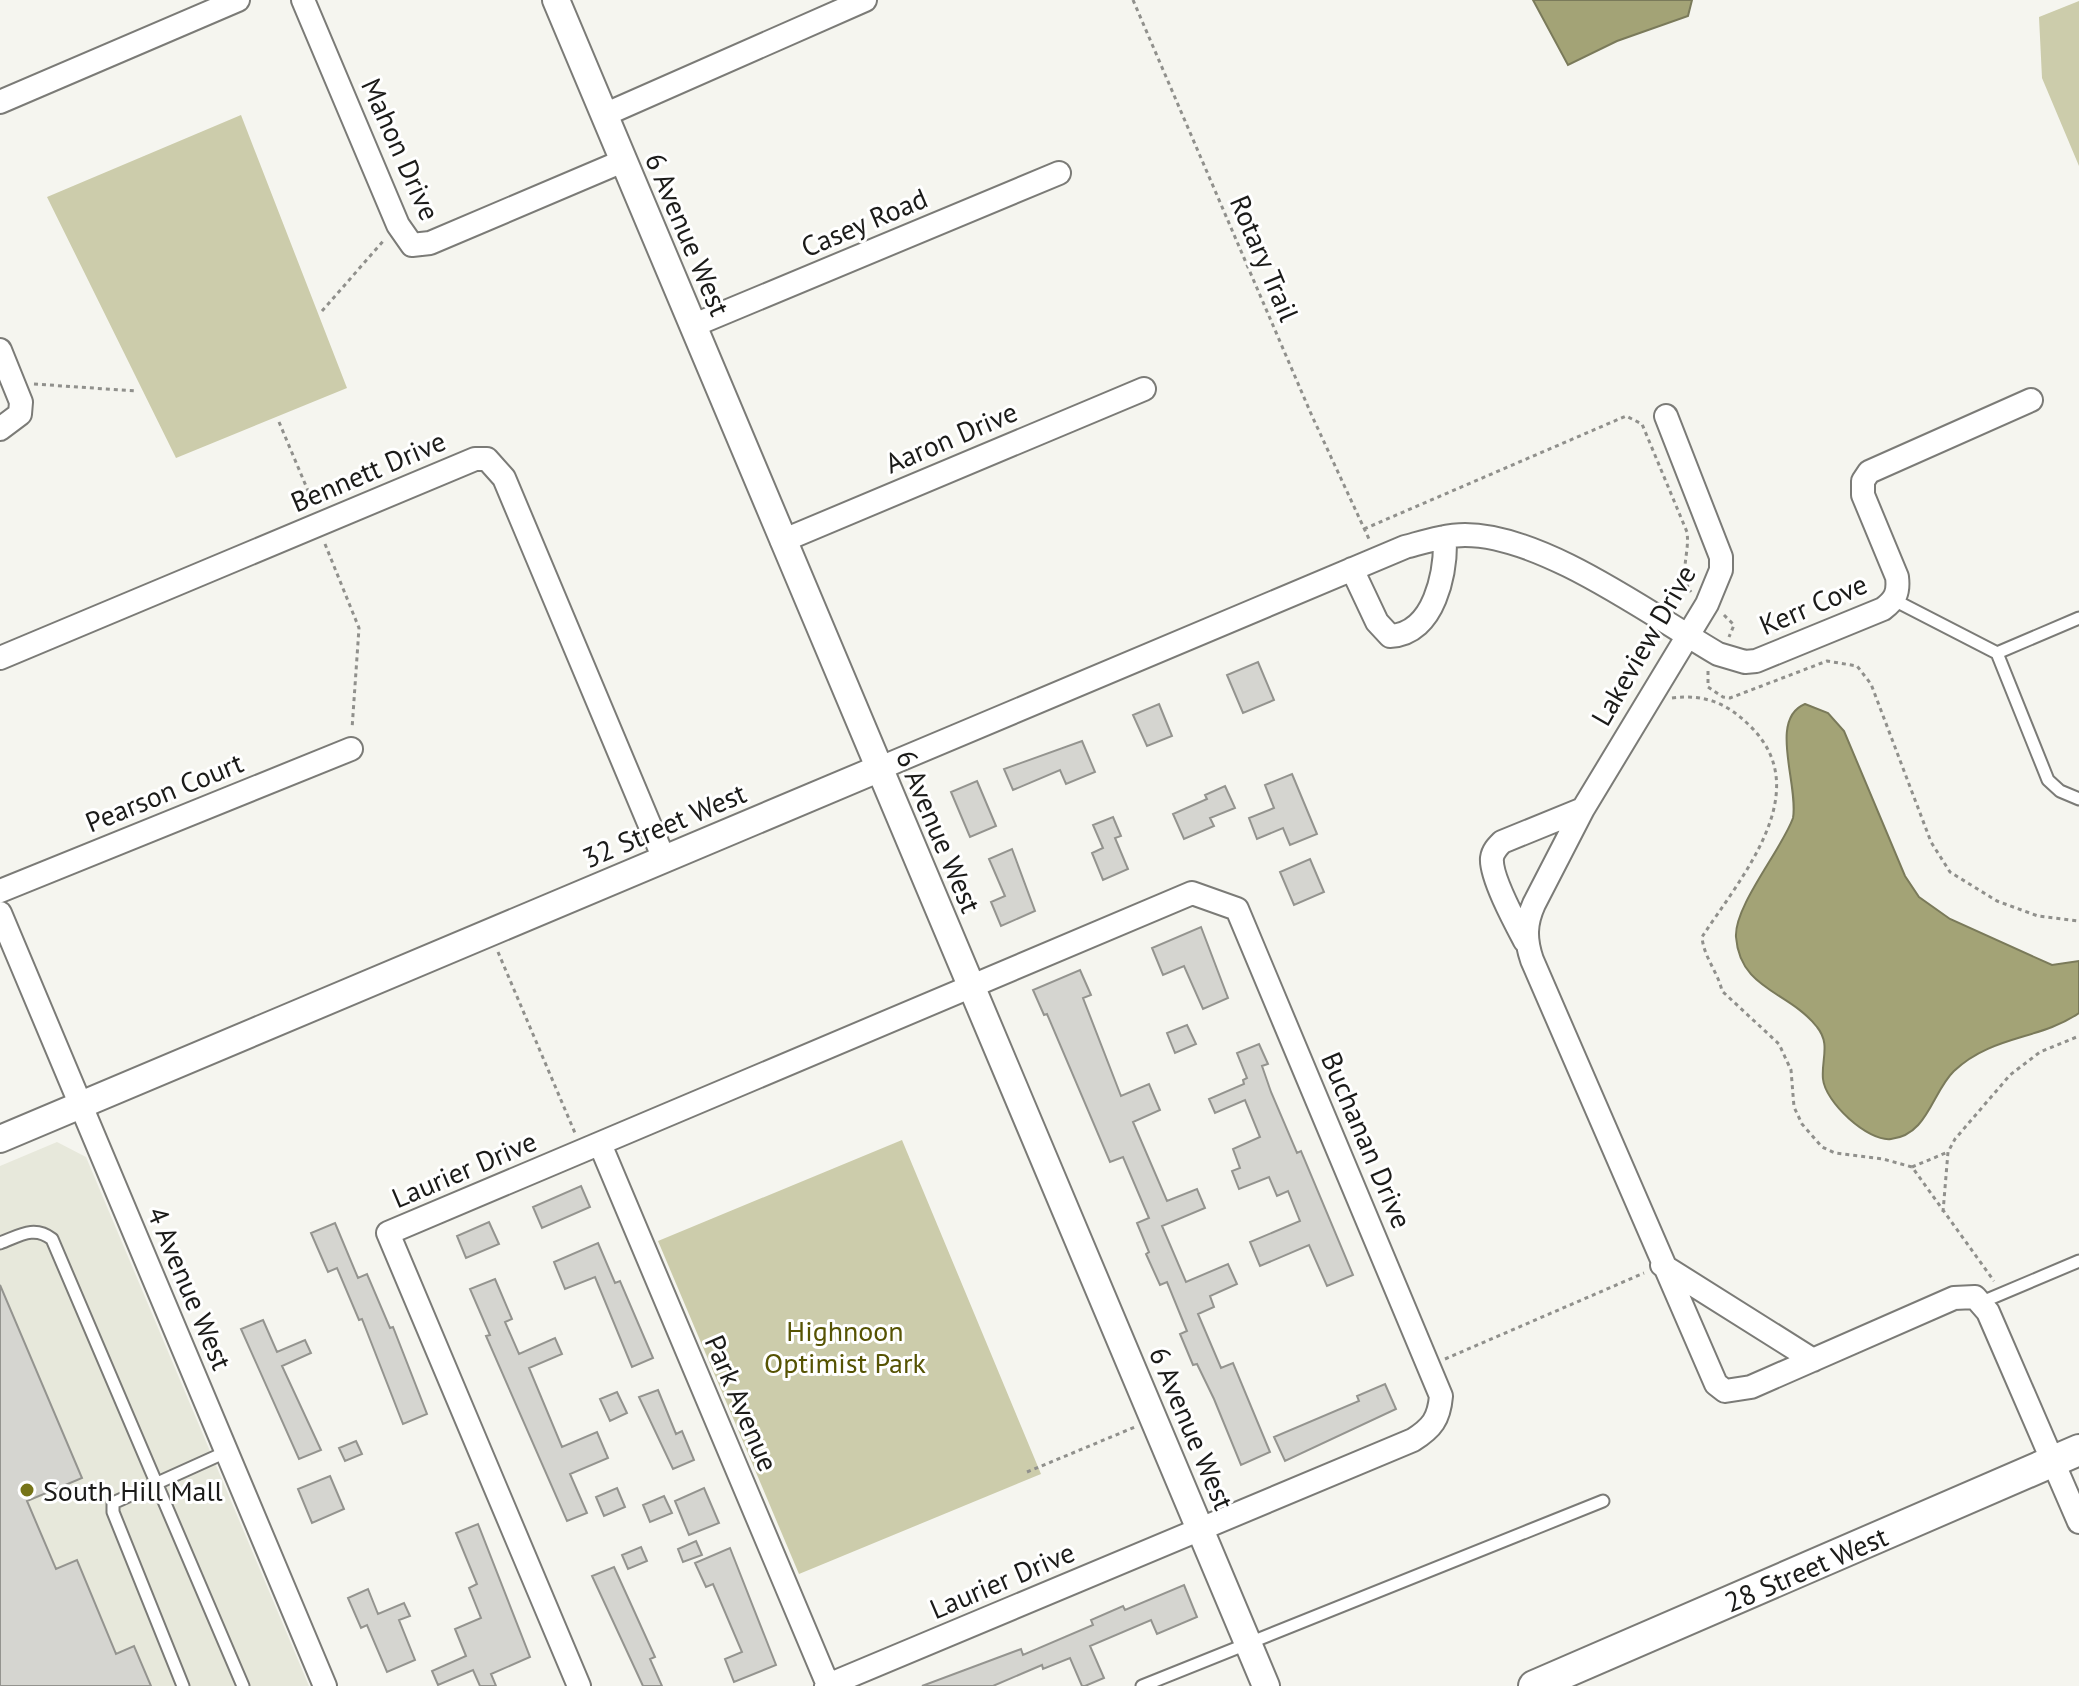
<svg xmlns="http://www.w3.org/2000/svg" width="2079" height="1686" viewBox="0 0 2079 1686" font-family="'PT Sans',sans-serif">
	<style>
		.built { fill: #e7e8db }
		.green { fill: #ccccab }
		.water { fill: #a3a376; stroke: #7a7a5a; stroke-width: 2 }
		.building { fill: #d5d5d0; stroke: #94948f; stroke-width: 2 }
		.lines { fill: none; stroke-linecap: round; stroke-linejoin: round }
		.service-casing { stroke: #7b7b77; stroke-width: 15 }
		.minor-casing { stroke: #7b7b77; stroke-width: 26 }
		.tertiary-casing { stroke: #7b7b77; stroke-width: 30 }
		.secondary-casing { stroke: #7b7b77; stroke-width: 34 }
		.path { stroke: #90908c; stroke-width: 3; stroke-dasharray: 4 4; stroke-linecap: butt }
		.service { stroke: #fff; stroke-width: 11 }
		.minor { stroke: #fff; stroke-width: 22 }
		.tertiary { stroke: #fff; stroke-width: 26 }
		.secondary { stroke: #fff; stroke-width: 30 }
		.poi-dot { fill: #767418; stroke: #fff; stroke-width: 3 }
		.labels { text-anchor: middle; dominant-baseline: central; stroke-width: 6; stroke-linejoin: round; paint-order: stroke }
		.street-label { font-size: 28px; fill: #1b1b19; stroke: #fff }
		.park-label { font-size: 28px; fill: #565303; stroke: #fff }
		.poi-label { font-size: 28px; fill: #1b1b19; stroke: #fff; text-anchor: start }
	</style>
	<rect width="100%" height="100%" fill="#f5f5ef"/>
	<!-- built -->
	<path class="built" d="M 57,1142 L 86,1157 L 309,1686 L 0,1686 L 0,1166 Z"/>
	<!-- green -->
	<path class="green" d="M 2079,1 L 2079,166 L 2042,78 L 2039,17 Z
		M 241,115 L 347,388 L 176,458 L 47,197 Z
		M 902,1140 L 1041,1474 L 799,1574 L 658,1241 Z"/>
	<!-- water -->
	<path class="water" d="M 1533,0 L 1692,0 L 1688,16 L 1617,41 L 1568,65 Z
		M 1805,704 L 1828,713 L 1844,731 L 1905,876 L 1919,897 L 1950,919 L 2052,965 L 2079,961 L 2079,1013 C 2040,1040 1992,1035 1954,1071 C 1932,1092 1928,1135 1891,1139 C 1868,1142 1825,1102 1823,1079 C 1821,1060 1831,1044 1817,1027 C 1789,991 1740,990 1736,937 C 1734,906 1782,849 1793,818 C 1799,785 1768,719 1805,704 Z"/>
	<!-- building -->
	<path class="building" d="M 1258,662 L 1274,700 L 1243,713 L 1227,675 Z
		M 1159,704 L 1172,736 L 1147,746 L 1133,715 Z
		M 1082,741 L 1095,772 L 1066,784 L 1060,770 L 1013,790 L 1004,769 Z
		M 1292,774 L 1317,834 L 1290,845 L 1283,828 L 1257,839 L 1249,818 L 1274,808 L 1265,785 Z
		M 977,781 L 996,826 L 970,837 L 951,792 Z
		M 1225,786 L 1235,808 L 1210,818 L 1214,826 L 1184,839 L 1173,814 L 1207,799 L 1205,795 Z
		M 1113,817 L 1121,836 L 1115,838 L 1128,869 L 1103,880 L 1092,853 L 1103,848 L 1093,825 Z
		M 1012,849 L 1035,911 L 1001,926 L 991,902 L 1005,896 L 989,859 Z
		M 1310,859 L 1324,892 L 1294,905 L 1280,872 Z
		M 1201,927 L 1228,998 L 1203,1009 L 1184,966 L 1163,975 L 1152,948 Z
		M 1080,970 L 1091,995 L 1083,998 L 1121,1096 L 1149,1084 L 1160,1110 L 1133,1122 L 1167,1201 L 1197,1189 L 1205,1208 L 1162,1226 L 1186,1282 L 1228,1264 L 1237,1284 L 1210,1296 L 1214,1307 L 1198,1314 L 1221,1368 L 1233,1363 L 1270,1452 L 1241,1465 L 1214,1399 L 1197,1364 L 1193,1365 L 1180,1334 L 1187,1331 L 1167,1282 L 1160,1285 L 1146,1254 L 1149,1252 L 1137,1223 L 1149,1218 L 1123,1157 L 1110,1162 L 1047,1014 L 1044,1015 L 1033,990 Z
		M 1187,1025 L 1196,1044 L 1175,1053 L 1167,1033 Z
		M 1259,1044 L 1268,1064 L 1262,1066 L 1271,1092 L 1297,1153 L 1301,1151 L 1353,1275 L 1327,1286 L 1309,1245 L 1260,1266 L 1250,1242 L 1300,1221 L 1288,1191 L 1277,1196 L 1269,1177 L 1239,1189 L 1232,1171 L 1240,1168 L 1233,1149 L 1260,1137 L 1245,1100 L 1215,1113 L 1209,1099 L 1244,1084 L 1243,1080 L 1247,1078 L 1237,1053 Z
		M 581,1186 L 590,1207 L 542,1228 L 533,1207 Z
		M 489,1222 L 499,1244 L 466,1258 L 457,1236 Z
		M 335,1223 L 358,1278 L 367,1274 L 390,1328 L 393,1327 L 427,1414 L 403,1424 L 362,1319 L 359,1320 L 337,1268 L 328,1272 L 311,1233 Z
		M 598,1243 L 615,1283 L 620,1281 L 653,1358 L 632,1367 L 595,1277 L 565,1289 L 554,1262 Z
		M 495,1279 L 512,1319 L 505,1322 L 519,1354 L 555,1338 L 562,1354 L 529,1368 L 562,1447 L 597,1432 L 608,1458 L 570,1474 L 587,1513 L 567,1521 L 486,1336 L 490,1335 L 470,1289 Z
		M 0,1285 L 82,1478 L 27,1501 L 56,1569 L 77,1560 L 116,1654 L 134,1646 L 151,1686 L 0,1686 Z
		M 263,1320 L 277,1352 L 305,1340 L 311,1353 L 282,1366 L 321,1450 L 299,1459 L 241,1329 Z
		M 1385,1384 L 1396,1409 L 1285,1461 L 1274,1437 L 1359,1401 L 1357,1396 Z
		M 658,1390 L 676,1434 L 682,1431 L 694,1460 L 673,1469 L 639,1397 Z
		M 617,1392 L 627,1413 L 610,1421 L 600,1399 Z
		M 356,1441 L 362,1454 L 345,1461 L 339,1448 Z
		M 330,1476 L 344,1509 L 312,1523 L 298,1489 Z
		M 617,1488 L 625,1507 L 604,1516 L 596,1497 Z
		M 704,1488 L 719,1523 L 689,1535 L 675,1501 Z
		M 664,1496 L 672,1513 L 650,1522 L 643,1505 Z
		M 478,1524 L 530,1657 L 491,1674 L 496,1686 L 480,1686 L 473,1670 L 438,1685 L 432,1671 L 466,1656 L 455,1629 L 481,1618 L 469,1588 L 477,1584 L 456,1533 Z
		M 696,1541 L 702,1555 L 683,1562 L 678,1549 Z
		M 641,1547 L 647,1561 L 628,1569 L 622,1555 Z
		M 730,1548 L 776,1665 L 734,1682 L 725,1659 L 742,1652 L 713,1584 L 706,1587 L 695,1563 Z
		M 614,1567 L 655,1657 L 650,1659 L 662,1686 L 643,1686 L 592,1576 Z
		M 1184,1585 L 1197,1617 L 1157,1634 L 1151,1620 L 1090,1646 L 1104,1678 L 1085,1686 L 1082,1686 L 1070,1658 L 1043,1669 L 1042,1665 L 993,1686 L 922,1686 L 1021,1649 L 1023,1655 L 1093,1625 L 1091,1620 L 1123,1606 L 1125,1610 Z
		M 368,1589 L 378,1614 L 404,1603 L 410,1616 L 399,1620 L 415,1660 L 387,1672 L 367,1625 L 361,1628 L 348,1598 Z"/>
	<g class="lines">
		<defs>
			<path id="service" d="M 1894,600 L 1997,653 L 2048,780 L 2060,791 L 2079,799
				M 1997,653 L 2079,618
				M 0,1243 C 19,1236 34,1225 52,1239 L 243,1686
				M 1982,1302 L 2079,1261
				M 183,1686 L 113,1512 L 113,1503 L 226,1452
				M 1142,1686 L 1603,1501"/>
			<path id="minor" d="M 303,0 L 398,225 L 412,245 L 430,243 L 623,161
				M 0,102 L 238,0
				M 604,115 L 865,0
				M 692,326 L 1059,173
				M 0,350 L 21,402 L 20,414 L 0,429
				M 1666,416 L 1721,557 L 1721,570 L 1707,604 L 1583,809 L 1534,904 C 1525,924 1525,939 1532,960 L 1716,1384 L 1725,1391 L 1751,1387 L 1954,1298 L 1975,1297 L 1988,1312 L 2079,1522
				M 782,541 L 1144,389
				M 1352,569 L 1377,622 L 1390,636 C 1435,634 1446,572 1445,537
				M 0,658 L 475,459 L 487,459 L 504,478 L 664,859
				M 878,769 L 1405,547 C 1424,542 1445,535 1465,535 C 1543,535 1651,615 1718,654 L 1745,662 L 1756,661 L 1883,609 C 1895,600 1899,593 1897,577 L 1863,495 L 1863,481 L 1869,472 L 2031,400
				M 0,891 L 351,749
				M 0,913 L 325,1686
				M 1525,941 C 1516,924 1490,876 1492,858 C 1493,851 1497,847 1502,842 L 1583,809
				M 600,1144 L 828,1685
				M 1662,1265 L 1813,1360
				M 579,1686 L 388,1233 L 1192,893 L 1237,909 L 1441,1396 C 1439,1419 1432,1428 1413,1440 L 826,1686"/>
			<path id="tertiary" d="M 556,0 L 1266,1686
				M 0,1139 L 878,769"/>
			<g id="secondary">
				<path id="s1" d="M 1534,1686 L 2079,1450"/>
			</g>
		</defs>
		<!-- service casing -->
		<use href="#service" class="service-casing"/>
		<!-- minor casing -->
		<use href="#minor" class="minor-casing"/>
		<!-- tertiary casing -->
		<use href="#tertiary" class="tertiary-casing"/>
		<!-- secondary casing -->
		<use href="#secondary" class="secondary-casing"/>
		<!-- path -->
		<path class="path" d="M 1133,0 L 1312,416 L 1369,539
			M 322,311 L 385,239
			M 34,384 L 136,391
			M 279,422 L 314,505
			M 1364,529 L 1626,416 L 1642,424 L 1687,532 C 1690,554 1678,573 1691,592
			M 325,544 L 359,628 L 352,729
			M 1724,615 L 1734,625 L 1729,637
			M 1708,671 L 1708,687 L 1723,697 L 1730,698 L 1827,661 L 1857,666 L 1871,684 L 1931,842 L 1950,872 L 1997,901 L 2038,916 L 2079,921
			M 1672,698 C 1705,694 1727,703 1750,726 C 1817,791 1741,877 1702,937 C 1704,958 1718,972 1722,991 L 1779,1044 L 1791,1070 L 1794,1107 L 1802,1124 L 1822,1147 L 1835,1153 L 1883,1159 L 1912,1167 L 1994,1281
			M 498,952 L 575,1133
			M 1912,1167 L 1948,1152
			M 1943,1212 L 1948,1152 L 1955,1139 L 2010,1075 L 2040,1052 L 2079,1036
			M 1445,1359 L 1644,1273
			M 1027,1472 L 1135,1427"/>
		<!-- service -->
		<use href="#service" class="service"/>
		<!-- minor -->
		<use href="#minor" class="minor"/>
		<!-- tertiary -->
		<use href="#tertiary" class="tertiary"/>
		<!-- secondary -->
		<use href="#secondary" class="secondary"/>
	</g>
	<!-- markers -->
	<circle class="poi-dot" cx="27" cy="1490" r="8"/>
	<g class="labels">
		<!-- street labels -->
		<g class="street-label">
			<text transform="translate(401 149) rotate(66)">Mahon Drive</text>
			<text transform="translate(864 222) rotate(-23)">Casey Road</text>
			<text transform="translate(688 234) rotate(67)">6 Avenue West</text>
			<text transform="translate(1265 258) rotate(67)">Rotary Trail</text>
			<text transform="translate(951 437) rotate(-23)">Aaron Drive</text>
			<text transform="translate(368 471) rotate(-23)">Bennett Drive</text>
			<text transform="translate(1813 604) rotate(-23)">Kerr Cove</text>
			<text transform="translate(1643 645) rotate(-60)">Lakeview Drive</text>
			<text transform="translate(164 792) rotate(-22)">Pearson Court</text>
			<text transform="translate(664 825) rotate(-23)">32 Street West</text>
			<text transform="translate(939 831) rotate(67)">6 Avenue West</text>
			<text transform="translate(1367 1140) rotate(67)">Buchanan Drive</text>
			<text transform="translate(464 1169) rotate(-23)">Laurier Drive</text>
			<text transform="translate(190 1288) rotate(67)">4 Avenue West</text>
			<text transform="translate(742 1403) rotate(67)">Park Avenue</text>
			<text transform="translate(1192 1428) rotate(67)">6 Avenue West</text>
			<text stroke="none"><textPath href="#s1" startOffset="296">28 Street West</textPath></text>
			<text transform="translate(1002 1580) rotate(-23)">Laurier Drive</text>
		</g>
		<!-- park labels -->
		<g class="park-label">
			<text x="845" y="1330">Highnoon<tspan x="845" dy="32">Optimist Park</tspan></text>
		</g>
		<!-- poi labels -->
		<g class="poi-label">
			<text x="43" y="1490">South Hill Mall</text>
		</g>
	</g>
</svg>
